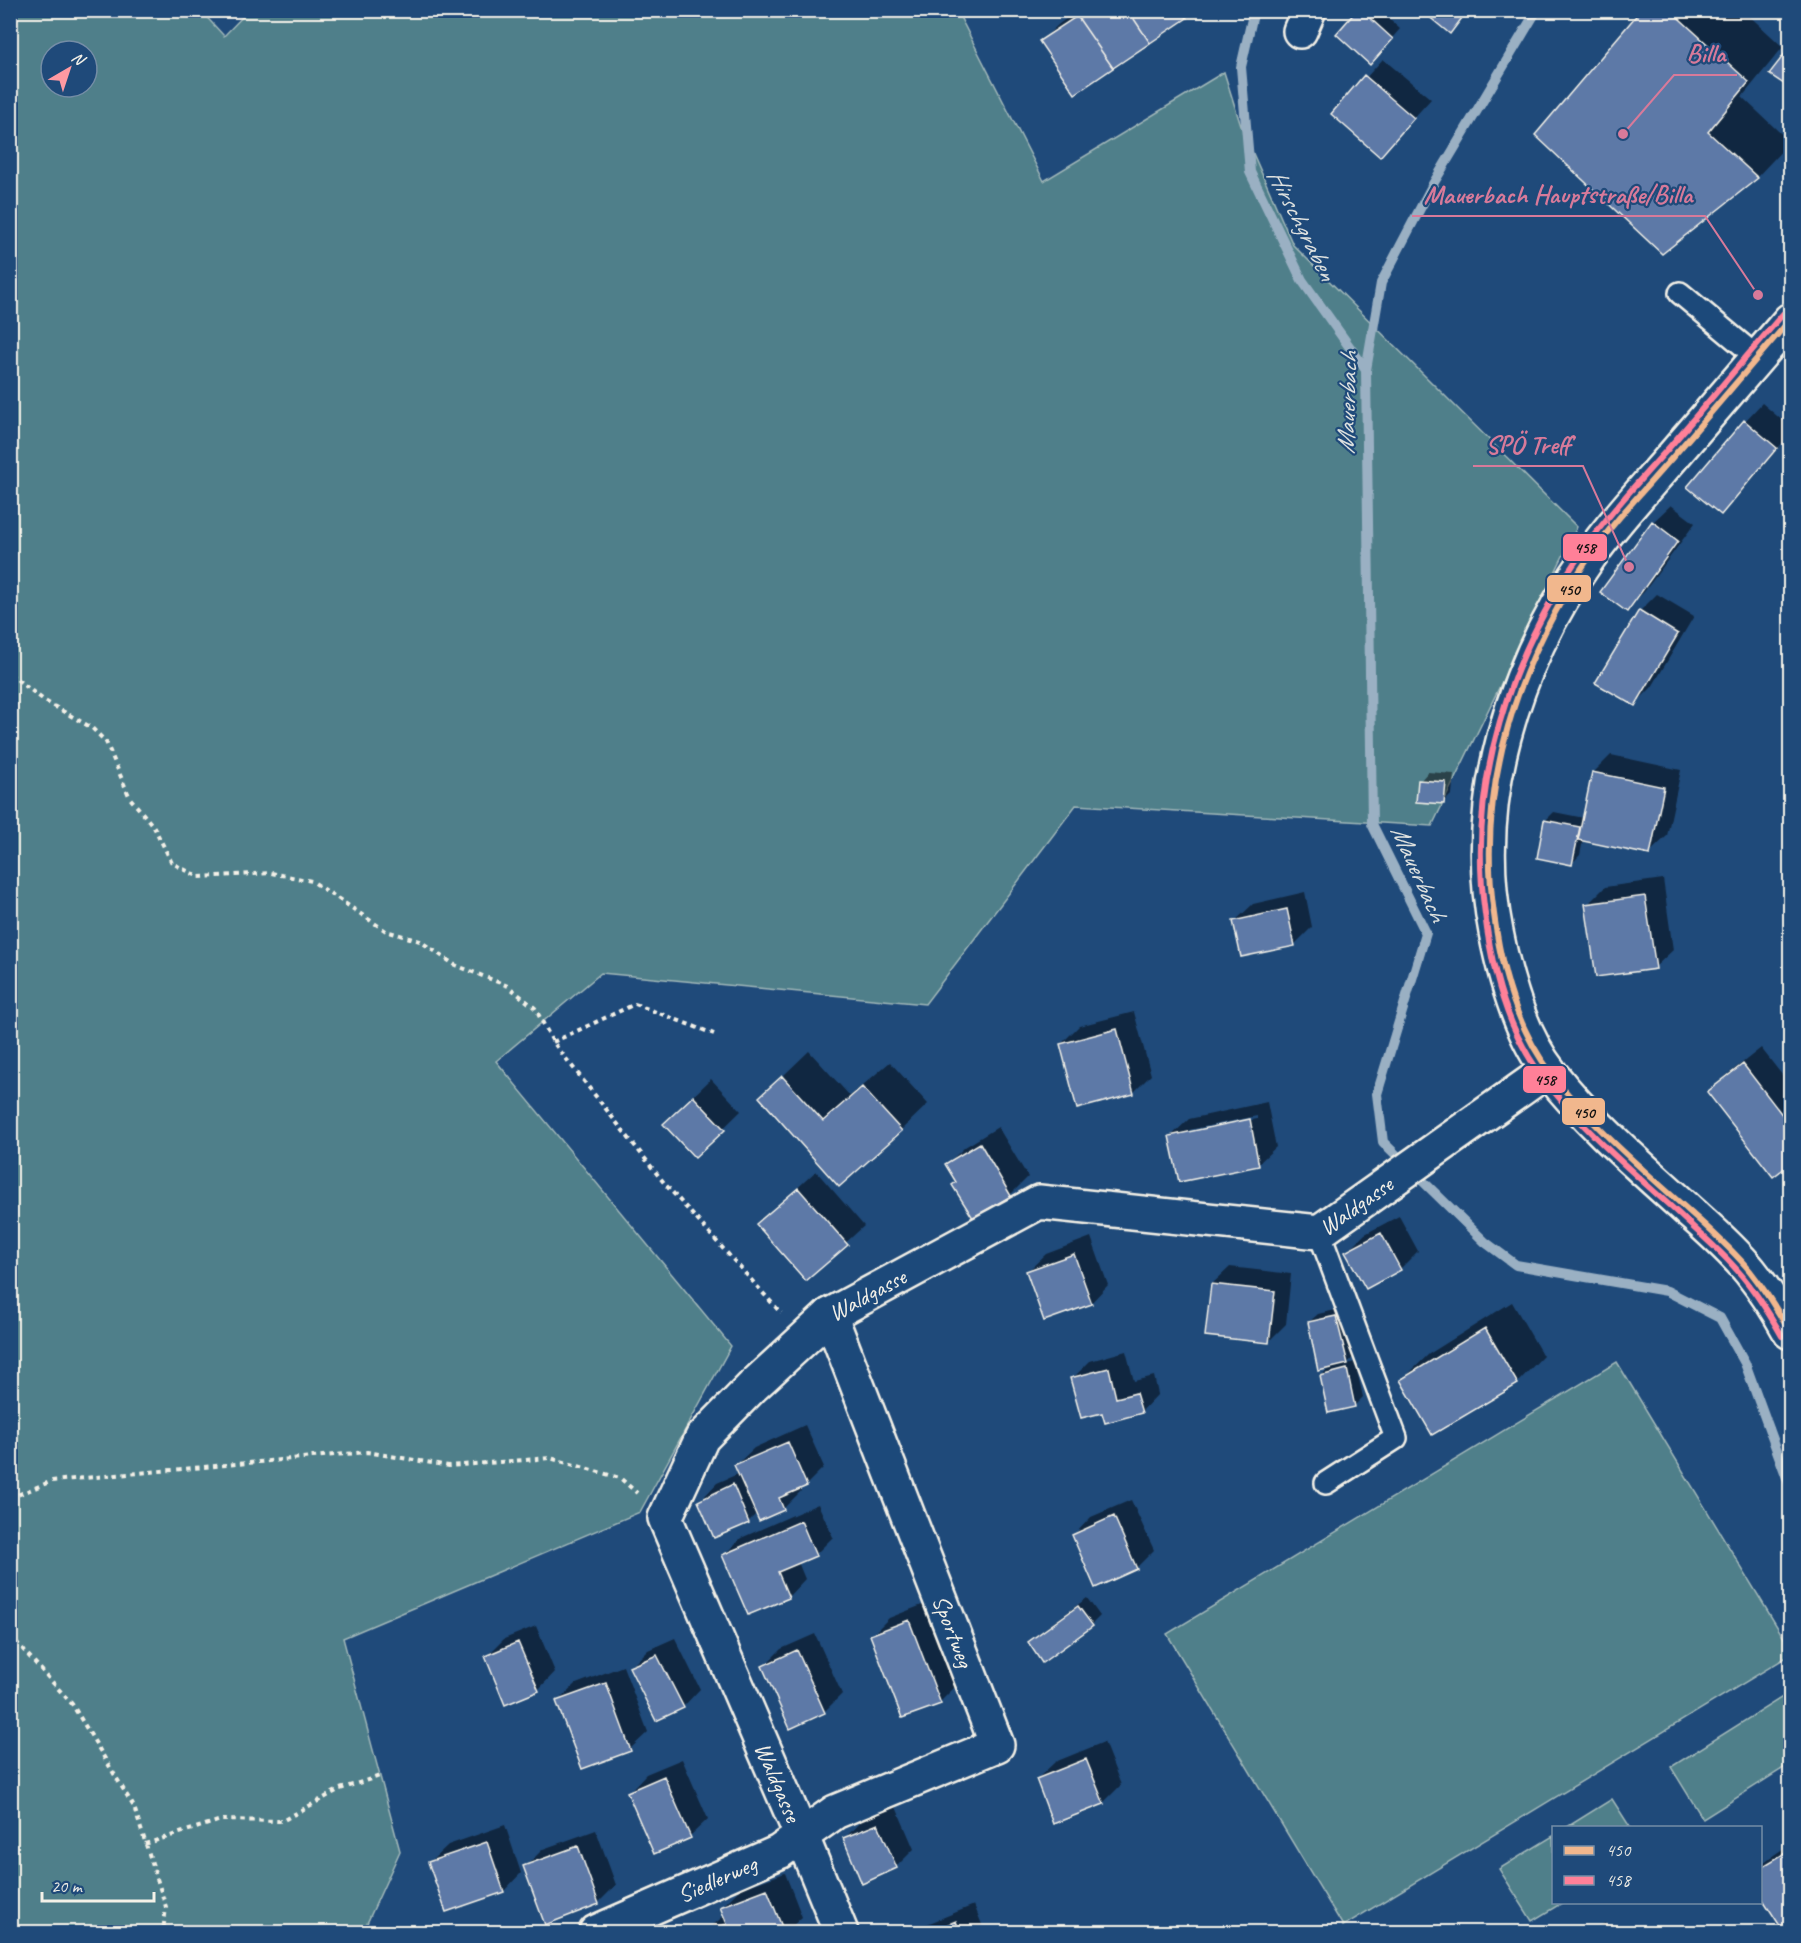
<svg xmlns="http://www.w3.org/2000/svg" width="1801" height="1943" viewBox="0 0 1801 1943" font-family="Caveat,sans-serif">
	<style>
		.green { fill: #4f7f8a; stroke: #a2b8b9; stroke-width: 1.5; fill-rule: evenodd }
		.shadow { fill: #0007; fill-rule: evenodd }
		.lines { fill: none; stroke-linecap: round; stroke-linejoin: round }
		.stream { stroke: #9ab0c3; stroke-width: 10 }
		.building { fill: #5d79a7; stroke: #f4f1e8; stroke-width: 1.5 }
		.lane-casing { stroke: #f4f1e8; stroke-width: 26 }
		.street-casing { stroke: #f4f1e8; stroke-width: 38 }
		.secondary-casing { stroke: #f4f1e8; stroke-width: 38 }
		.path { stroke: #f4f1e8; stroke-width: 4; stroke-dasharray: 4.5 4.5; stroke-linecap: butt }
		.lane { stroke: #1f4a7a; stroke-width: 21 }
		.street { stroke: #1f4a7a; stroke-width: 33 }
		.secondary { stroke: #1f4a7a; stroke-width: 33 }
		.bus-1-casing { stroke: #1f4a7a; stroke-width: 10 }
		.bus-2-casing { stroke: #1f4a7a; stroke-width: 10 }
		.bus-1 { stroke: #f1b78d; stroke-width: 6 }
		.bus-2 { stroke: #ff8098; stroke-width: 6 }
		.labels { text-anchor: middle; dominant-baseline: central; stroke-width: 4.5; stroke-linejoin: round; paint-order: stroke }
		.street-label { font-size: 24px; fill: #f4f1e8; stroke: #1f4a7a }
		.water-label { font-size: 26px; font-style: italic; fill: #dee1df; stroke: #1f4a7a }
		.leader { fill: none; stroke: #d87a9a; stroke-width: 2 }
		.callout-dot { fill: #d87a9a; stroke: #1f4a7a; stroke-width: 2 }
		.callout-label { font-size: 26px; text-anchor: middle; font-weight: bold; fill: #d87a9a; stroke: #1f4a7a; stroke-width: 4.5; stroke-linejoin: round; paint-order: stroke }
		.line-badge { stroke: #1f4a7a; stroke-width: 2 }
		.pale-badge-label { font-size: 16px; text-anchor: middle; font-weight: bold; fill: #111 }
	</style>
	<rect width="100%" height="100%" fill="#1f4a7a"/>
	<filter id="ink" filterUnits="userSpaceOnUse"><feTurbulence type="fractalNoise" baseFrequency=".0167" numOctaves="2"/><feDisplacementMap in="SourceGraphic" scale="12" xChannelSelector="R" yChannelSelector="G"/><feConvolveMatrix kernelMatrix="1 2 1 2 8 2 1 2 1" color-interpolation-filters="sRGB"/></filter>
	<g filter="url(#ink)">
		<!-- green -->
		<path class="green" d="M 249,10 L 957,11 L 1044,181 L 1224,72 L 1241,126 L 1293,245 L 1577,527 L 1432,826 L 1076,805 L 925,1004 L 601,973 L 496,1061 L 731,1346 L 640,1512 L 343,1638 L 400,1851 L 363,1932 L 11,1932 L 11,11 L 201,11 L 224,36 ZM 51,51 L 87,51 L 87,87 L 51,87 Z
			M 1617,1362 L 1790,1648 L 1790,1655 L 1343,1926 L 1167,1634 Z
			M 1784,1696 L 1790,1707 L 1790,1764 L 1703,1819 L 1671,1767 Z
			M 1612,1799 L 1630,1827 L 1567,1827 Z
			M 1553,1836 L 1554,1902 L 1562,1903 L 1532,1921 L 1499,1869 Z"/>
		<!-- shadow -->
		<path class="shadow" d="M 1078,10 L 1192,10 L 1186,17 L 1076,92 L 1041,41 L 1059,24 Z
			M 1359,10 L 1379,10 L 1400,29 L 1378,54 Z
			M 1643,10 L 1743,10 L 1783,47 L 1742,97 L 1790,142 L 1757,177 L 1662,252 Z
			M 1790,49 L 1790,86 L 1771,73 Z
			M 1383,59 L 1431,99 L 1380,155 L 1333,114 Z
			M 1762,403 L 1790,427 L 1790,434 L 1738,496 L 1721,513 L 1745,421 Z
			M 1671,505 L 1695,523 L 1644,592 L 1626,610 L 1653,522 Z
			M 1657,594 L 1694,616 L 1652,687 L 1635,704 L 1640,611 Z
			M 1611,755 L 1681,770 L 1667,836 L 1649,853 L 1583,840 L 1580,855 L 1571,864 L 1538,856 L 1546,820 L 1554,812 L 1584,818 L 1594,772 Z
			M 1428,772 L 1454,774 L 1452,794 L 1443,803 L 1420,781 Z
			M 1663,879 L 1673,950 L 1655,967 L 1587,905 L 1605,887 Z
			M 1305,892 L 1312,927 L 1295,944 L 1242,955 L 1235,921 L 1253,904 Z
			M 1134,1012 L 1151,1075 L 1133,1093 L 1061,1044 L 1079,1026 Z
			M 1761,1048 L 1790,1085 L 1790,1162 L 1774,1175 L 1709,1092 L 1727,1075 Z
			M 809,1051 L 850,1096 L 890,1062 L 928,1104 L 901,1130 L 839,1185 L 761,1097 Z
			M 711,1079 L 741,1111 L 695,1156 L 683,1106 Z
			M 1267,1102 L 1276,1147 L 1258,1164 L 1171,1136 L 1189,1119 ZM 1257,1116 L 1257,1119 L 1189,1133 L 1189,1130 Z
			M 998,1127 L 1028,1177 L 1010,1195 L 974,1216 L 947,1164 L 965,1147 Z
			M 816,1171 L 864,1226 L 806,1279 L 758,1224 Z
			M 1399,1216 L 1418,1251 L 1400,1269 L 1347,1252 L 1365,1234 Z
			M 1091,1237 L 1108,1285 L 1091,1303 L 1028,1271 L 1046,1254 Z
			M 1230,1267 L 1291,1274 L 1286,1324 L 1268,1342 L 1212,1284 Z
			M 1512,1302 L 1543,1356 L 1517,1383 L 1402,1380 L 1429,1354 Z
			M 1344,1308 L 1356,1354 L 1347,1364 L 1355,1362 L 1363,1397 L 1354,1406 L 1321,1376 L 1331,1366 L 1309,1322 L 1318,1314 Z
			M 1126,1351 L 1134,1381 L 1154,1376 L 1158,1394 L 1141,1412 L 1103,1411 L 1072,1379 L 1090,1361 Z
			M 805,1425 L 824,1467 L 806,1485 L 799,1487 L 801,1491 L 783,1509 L 757,1513 L 748,1522 L 700,1501 L 717,1483 L 740,1473 L 736,1465 L 754,1448 Z
			M 1131,1500 L 1154,1550 L 1136,1568 L 1074,1535 L 1091,1517 Z
			M 818,1504 L 833,1537 L 815,1555 L 798,1562 L 805,1579 L 788,1597 L 723,1556 L 741,1538 Z
			M 1087,1598 L 1100,1616 L 1092,1624 L 1030,1643 L 1038,1634 Z
			M 927,1603 L 957,1685 L 940,1702 L 872,1635 L 889,1618 Z
			M 536,1626 L 555,1672 L 538,1690 L 486,1657 L 504,1639 Z
			M 815,1634 L 842,1694 L 824,1712 L 764,1666 L 781,1649 Z
			M 675,1638 L 700,1689 L 683,1707 L 631,1667 L 648,1650 Z
			M 623,1666 L 648,1732 L 630,1749 L 558,1701 L 576,1684 Z
			M 1104,1742 L 1121,1785 L 1103,1803 L 1037,1779 L 1055,1762 Z
			M 682,1759 L 708,1819 L 690,1836 L 629,1792 L 646,1774 Z
			M 896,1807 L 914,1849 L 896,1867 L 845,1838 L 862,1820 Z
			M 505,1825 L 521,1873 L 504,1891 L 430,1862 L 448,1845 Z
			M 596,1830 L 616,1885 L 598,1903 L 525,1867 L 543,1849 Z
			M 1790,1844 L 1790,1932 L 1786,1932 L 1760,1893 L 1760,1866 L 1768,1859 Z
			M 785,1873 L 802,1917 L 786,1932 L 705,1932 L 725,1915 L 722,1907 L 740,1889 Z
			M 974,1905 L 985,1932 L 918,1932 L 927,1924 Z
			M 1605,1923 L 1611,1932 L 1589,1932 Z"/>
		<g class="lines">
			<!-- stream -->
			<path class="stream" d="M 1254,10 L 1241,67 L 1250,172 L 1302,280 L 1366,370
				M 1537,10 L 1433,184 L 1381,283 L 1366,370 L 1372,824 L 1426,933 L 1377,1094 L 1383,1142 L 1485,1242 L 1516,1265 L 1667,1291 L 1720,1318 L 1745,1363 L 1790,1486"/>
		</g>
		<!-- building -->
		<path class="building" d="M 1085,10 L 1128,10 L 1150,43 L 1113,68 L 1077,16 Z
			M 1128,10 L 1182,10 L 1187,18 L 1150,43 Z
			M 1357,10 L 1361,10 L 1393,39 L 1370,65 L 1336,34 Z
			M 1421,10 L 1468,10 L 1450,34 Z
			M 1641,10 L 1670,10 L 1749,82 L 1708,132 L 1758,178 L 1662,254 L 1535,135 Z
			M 1077,16 L 1113,68 L 1075,94 L 1039,41 Z
			M 1790,47 L 1790,88 L 1769,74 Z
			M 1364,75 L 1414,118 L 1380,157 L 1331,114 Z
			M 1744,420 L 1777,448 L 1721,515 L 1687,487 Z
			M 1652,521 L 1678,541 L 1627,612 L 1600,592 Z
			M 1639,610 L 1678,634 L 1635,706 L 1595,683 Z
			M 1592,772 L 1664,787 L 1650,855 L 1578,840 Z
			M 1418,780 L 1446,782 L 1444,804 L 1416,802 Z
			M 1544,820 L 1580,827 L 1572,865 L 1537,858 Z
			M 1645,896 L 1656,969 L 1596,977 L 1585,904 Z
			M 1287,909 L 1295,946 L 1241,957 L 1233,921 Z
			M 1117,1029 L 1134,1094 L 1077,1109 L 1060,1044 Z
			M 1743,1064 L 1790,1125 L 1790,1164 L 1773,1177 L 1707,1092 Z
			M 782,1076 L 823,1121 L 862,1087 L 902,1131 L 839,1187 L 759,1097 Z
			M 693,1096 L 725,1130 L 695,1158 L 663,1124 Z
			M 1250,1119 L 1259,1166 L 1179,1182 L 1169,1136 Z
			M 980,1143 L 1011,1196 L 973,1218 L 952,1185 L 956,1182 L 945,1164 Z
			M 798,1188 L 848,1245 L 806,1281 L 756,1224 Z
			M 1381,1233 L 1401,1270 L 1366,1289 L 1345,1252 Z
			M 1074,1254 L 1092,1304 L 1044,1321 L 1026,1271 Z
			M 1211,1284 L 1275,1291 L 1269,1343 L 1205,1336 Z
			M 1336,1316 L 1348,1364 L 1318,1371 L 1308,1322 Z
			M 1485,1328 L 1518,1384 L 1432,1435 L 1400,1380 Z
			M 1109,1368 L 1116,1398 L 1136,1393 L 1142,1413 L 1105,1423 L 1102,1413 L 1081,1418 L 1070,1378 Z
			M 1347,1369 L 1355,1407 L 1328,1413 L 1320,1376 Z
			M 788,1442 L 807,1486 L 779,1498 L 784,1510 L 759,1521 L 734,1465 Z
			M 733,1484 L 749,1523 L 714,1538 L 698,1501 Z
			M 1114,1516 L 1137,1569 L 1095,1588 L 1072,1535 Z
			M 801,1521 L 816,1556 L 778,1572 L 789,1598 L 748,1615 L 722,1555 Z
			M 1078,1606 L 1093,1626 L 1042,1663 L 1028,1642 Z
			M 909,1620 L 941,1704 L 902,1718 L 870,1635 Z
			M 518,1642 L 539,1691 L 505,1705 L 485,1656 Z
			M 797,1650 L 825,1713 L 790,1729 L 762,1666 Z
			M 657,1655 L 684,1708 L 656,1721 L 629,1667 Z
			M 606,1683 L 631,1751 L 582,1769 L 556,1701 Z
			M 1086,1759 L 1104,1804 L 1053,1824 L 1036,1779 Z
			M 664,1776 L 691,1838 L 654,1854 L 627,1792 Z
			M 878,1824 L 897,1868 L 862,1884 L 843,1838 Z
			M 487,1842 L 504,1892 L 446,1912 L 428,1862 Z
			M 578,1846 L 599,1904 L 545,1925 L 523,1866 Z
			M 1790,1850 L 1790,1932 L 1784,1932 L 1760,1895 L 1760,1868 Z
			M 767,1889 L 784,1932 L 704,1932 L 727,1924 L 720,1907 Z
			M 956,1921 L 960,1932 L 929,1932 Z"/>
		<g class="lines">
			<defs>
				<path id="lane" d="M 1680,293 L 1758,358
					M 1319,1232 L 1396,1438 L 1326,1483"/>
				<g id="street">
					<path d="M 1300,31 L 1309,10"/>
					<path id="s1" d="M 596,1932 L 779,1852 L 835,1812 L 997,1745 L 830,1315"/>
					<path id="s2" d="M 841,1932 L 802,1837 L 665,1518 L 702,1438 L 753,1386 L 830,1315 L 1039,1202 L 1319,1232 L 1548,1070"/>
				</g>
				<path id="secondary" d="M 1790,320 C 1749,368 1708,416 1667,463 C 1640,494 1612,524 1589,557 C 1513,664 1470,802 1496,932 C 1505,978 1521,1036 1551,1074 C 1591,1125 1641,1167 1689,1211 C 1710,1230 1732,1249 1750,1271 C 1765,1290 1778,1310 1790,1332"/>
			</defs>
			<!-- lane casing -->
			<use href="#lane" class="lane-casing"/>
			<!-- street casing -->
			<use href="#street" class="street-casing"/>
			<!-- secondary casing -->
			<use href="#secondary" class="secondary-casing"/>
			<!-- path -->
			<path class="path" d="M 1053,16 L 1061,10
				M 10,674 L 45,701 L 92,728 L 106,742 L 130,798 L 154,827 L 172,863 L 199,877 L 271,873 L 312,881 L 386,931 L 420,941 L 455,965 L 508,986 L 535,1008 L 553,1042 L 665,1184 L 781,1313
				M 553,1042 L 635,1004 L 714,1034
				M 10,1498 L 52,1481 L 367,1452 L 449,1466 L 550,1458 L 620,1478 L 637,1493
				M 10,1635 L 72,1704 L 134,1807 L 166,1907 L 163,1932
				M 145,1844 L 221,1820 L 282,1821 L 340,1789 L 380,1776"/>
			<!-- lane -->
			<use href="#lane" class="lane"/>
			<!-- street -->
			<use href="#street" class="street"/>
			<!-- secondary -->
			<use href="#secondary" class="secondary"/>
			<defs>
				<path id="bus-1" d="M 1790,320 C 1750,366 1711,413 1671,459 C 1643,491 1613,522 1589,557 C 1517,663 1476,786 1494,914 C 1501,969 1517,1029 1551,1073 C 1590,1125 1641,1168 1689,1211 C 1710,1230 1732,1249 1750,1271 C 1765,1290 1778,1311 1790,1332"/>
				<path id="bus-2" d="M 1782,1336 C 1769,1313 1755,1290 1737,1270 C 1720,1250 1699,1233 1680,1215 C 1633,1172 1583,1131 1545,1080 C 1508,1034 1492,972 1485,914 C 1467,784 1509,655 1584,549 C 1609,514 1638,482 1667,450 C 1706,405 1744,359 1783,314"/>
			</defs>
			<!-- bus-1 casing -->
			<use href="#bus-1" class="bus-1-casing"/>
			<!-- bus-2 casing -->
			<use href="#bus-2" class="bus-2-casing"/>
			<!-- bus-1 -->
			<use href="#bus-1" class="bus-1"/>
			<!-- bus-2 -->
			<use href="#bus-2" class="bus-2"/>
		</g>
	</g>
	<g class="labels">
		<!-- street labels -->
		<g class="street-label">
			<text stroke="none"><textPath href="#s2" startOffset="1280">Waldgasse</textPath></text>
			<text stroke="none"><textPath href="#s2" startOffset="758">Waldgasse</textPath></text>
			<text transform="translate(953 1631) rotate(69)">Sportweg</text>
			<text transform="translate(778 1782) rotate(67)">Waldgasse</text>
			<text stroke="none"><textPath href="#s1" startOffset="132">Siedlerweg</textPath></text>
		</g>
		<!-- water labels -->
		<g class="water-label">
			<text transform="translate(1302 224) rotate(63)">Hirschgraben</text>
			<text transform="translate(1347 403) rotate(-88)">Mauerbach</text>
			<text transform="translate(1419 873) rotate(66)">Mauerbach</text>
		</g>
	</g>
	<!-- callouts -->
	<path class="leader" d="M1623 134L1674 75H1737M1758 295L1705 216H1412M1629 567L1583 466H1473"/>
	<g class="callout-dot">
		<circle cx="1623" cy="134" r="6"/>
		<circle cx="1758" cy="295" r="6"/>
		<circle cx="1629" cy="567" r="6"/>
	</g>
	<g class="callout-label">
		<text x="1706" y="62">Billa</text>
		<text x="1558" y="203">Mauerbach Hauptstraße/Billa</text>
		<text x="1528" y="453">SPÖ Treff</text>
	</g>
	<g class="line-badge">
		<rect x="1562" y="533" width="46" height="29" rx="6" fill="#ff8098"/>
		<rect x="1546" y="574" width="46" height="29" rx="6" fill="#f1b78d"/>
		<rect x="1522" y="1065" width="45" height="29" rx="6" fill="#ff8098"/>
		<rect x="1561" y="1097" width="45" height="29" rx="6" fill="#f1b78d"/>
	</g>
	<g class="pale-badge-label">
		<text x="1585" y="553">458</text>
		<text x="1569" y="595">450</text>
		<text x="1545" y="1085">458</text>
		<text x="1584" y="1118">450</text>
	</g>
	<!-- margin -->
	<rect width="1801" height="1943" fill="none" stroke="#1f4a7a" stroke-width="36"/>
	<rect x="18" y="18" width="1765" height="1907" fill="none" stroke="#f4f1e8" stroke-width="2" filter="url(#ink)"/>
	<!-- legend -->
	<rect x="1552" y="1826" width="210" height="78" fill="#1f4a7a" stroke="#748da6" stroke-width="1.5"/>
	<rect x="1564" y="1846" width="30" height="9" fill="#f1b78d" stroke="#748da6" stroke-width="1.5"/>
	<text x="1606" y="1856" font-size="18" fill="#f4f1e8">450</text>
	<rect x="1564" y="1876" width="30" height="9" fill="#ff8098" stroke="#748da6" stroke-width="1.5"/>
	<text x="1606" y="1886" font-size="18" fill="#f4f1e8">458</text>
	<!-- north arrow -->
	<g transform="translate(69 69) rotate(39)"><circle r="28" fill="#1f4a7a" stroke="#748da6" stroke-width="1.5"/>
	<path d="M0-4.5L10 22L0 15L-10 22Z" fill="#ff9aa2"/>
	<text y="-9" font-size="16" font-weight="bold" text-anchor="middle" fill="#f4f1e8">N</text>
	</g>
	<!-- scale -->
	<path d="M42 1892v9h112v-9" fill="none" stroke="#f4f1e8" stroke-width="3"/>
	<text x="51" y="1892" font-size="18" fill="#f4f1e8" stroke="#1f4a7a" stroke-width="4.5" paint-order="stroke">20 m</text>
</svg>
